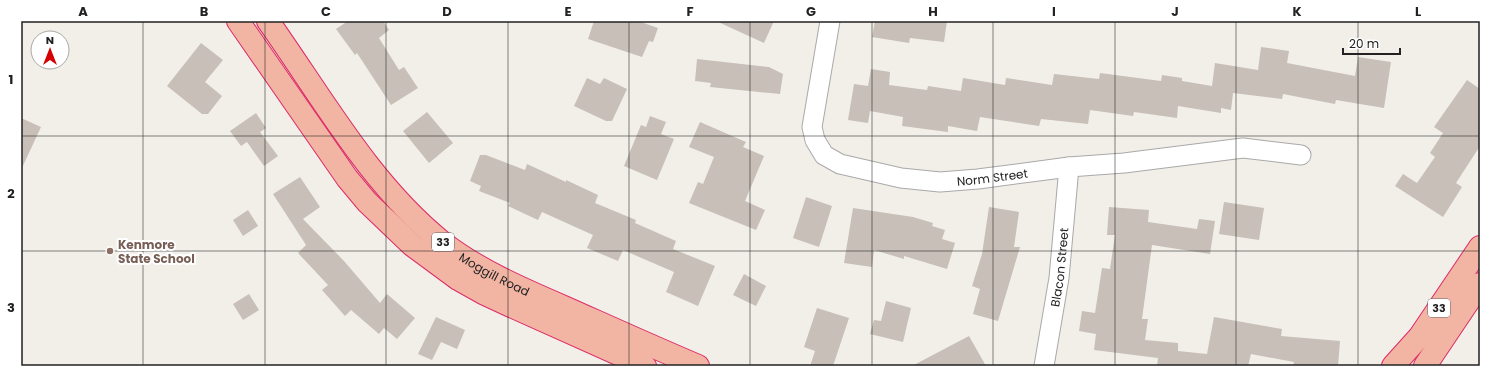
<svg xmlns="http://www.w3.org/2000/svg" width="1501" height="387" viewBox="0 0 1501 387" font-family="Poppins,sans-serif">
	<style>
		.building { fill: #c7bfb8 }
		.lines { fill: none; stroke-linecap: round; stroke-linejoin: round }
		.minor-casing { stroke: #a9a9a9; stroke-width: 21 }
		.trunk-casing { stroke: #dc2a67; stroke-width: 24 }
		.minor { stroke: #fff; stroke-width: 19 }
		.trunk { stroke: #f2b4a3; stroke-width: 22 }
		.grid { fill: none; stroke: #222; stroke-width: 1; stroke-opacity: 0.55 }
		.education-dot { fill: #8d6e63; stroke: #fff; stroke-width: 1.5 }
		.labels { text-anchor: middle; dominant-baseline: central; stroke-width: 4; stroke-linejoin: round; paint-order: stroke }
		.shield { fill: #fff; stroke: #646464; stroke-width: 1 }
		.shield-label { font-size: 11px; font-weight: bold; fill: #222 }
		.street-label { font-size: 12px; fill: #222; stroke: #fff }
		.education-label { font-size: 12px; font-weight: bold; fill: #785e54; stroke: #fff; text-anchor: start }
		.neatline { fill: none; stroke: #222; stroke-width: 1.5 }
		.grid-label { font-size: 13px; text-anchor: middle; font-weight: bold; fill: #222 }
	</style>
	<rect width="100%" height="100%" fill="#f2efe9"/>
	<!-- building -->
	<path class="building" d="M 348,21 L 383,21 L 389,30 L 379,38 L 399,70 L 404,67 L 418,88 L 391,105 L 357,53 L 355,55 L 336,29 Z
		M 594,21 L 638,21 L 658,28 L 653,42 L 649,41 L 642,57 L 588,39 Z
		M 716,21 L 774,21 L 764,43 Z
		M 875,21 L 947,21 L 944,42 L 910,38 L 909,43 L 872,37 Z
		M 201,43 L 223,60 L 205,82 L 222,96 L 208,114 L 202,114 L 167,86 Z
		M 1261,47 L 1289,51 L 1287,63 L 1355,76 L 1358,57 L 1391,62 L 1384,108 L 1336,100 L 1335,104 L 1283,94 L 1282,99 L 1233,93 L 1231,110 L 1221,108 L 1221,113 L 1178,106 L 1177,118 L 1134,112 L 1133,116 L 1090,110 L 1088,124 L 1041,119 L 1039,126 L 980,117 L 977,131 L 948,126 L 948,132 L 902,126 L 903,117 L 870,111 L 868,123 L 848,120 L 854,84 L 868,86 L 871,69 L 890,72 L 889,85 L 927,90 L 928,86 L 961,91 L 963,78 L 1005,85 L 1006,78 L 1052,85 L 1054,74 L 1099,79 L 1100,73 L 1161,81 L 1162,75 L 1182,78 L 1182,81 L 1212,86 L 1215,63 L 1258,70 Z
		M 697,59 L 769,67 L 783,74 L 780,94 L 710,87 L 711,83 L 695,81 Z
		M 587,78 L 600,84 L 604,78 L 627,89 L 612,121 L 606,121 L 574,106 Z
		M 1467,80 L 1480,89 L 1480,146 L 1456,183 L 1462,187 L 1443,217 L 1395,186 L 1403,174 L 1417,183 L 1435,157 L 1430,153 L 1443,133 L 1434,127 Z
		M 427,112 L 453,143 L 429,163 L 403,131 Z
		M 256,113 L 266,128 L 260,132 L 278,156 L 264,166 L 247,142 L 241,146 L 230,131 Z
		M 650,116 L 666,122 L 661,134 L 674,139 L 657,180 L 624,166 L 641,125 L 646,127 Z
		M 21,118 L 41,127 L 21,170 Z
		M 700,122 L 746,142 L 743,147 L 764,156 L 745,201 L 765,210 L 756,230 L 689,203 L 698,182 L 703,184 L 714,157 L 689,147 Z
		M 480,155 L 486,155 L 525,170 L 527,164 L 566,182 L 566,180 L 598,195 L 595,203 L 636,220 L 635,223 L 676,241 L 673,249 L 715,266 L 698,306 L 666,292 L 674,272 L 623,250 L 618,261 L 587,248 L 593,235 L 542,212 L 538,220 L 508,206 L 510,203 L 479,191 L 481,186 L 470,181 Z
		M 300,177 L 320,207 L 303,219 L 344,261 L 380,303 L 387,294 L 415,318 L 397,339 L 384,328 L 379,334 L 351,310 L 345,316 L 322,290 L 328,285 L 298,253 L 306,245 L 273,194 Z
		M 806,197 L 832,206 L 819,247 L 793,238 Z
		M 1224,202 L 1264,208 L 1259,240 L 1219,234 Z
		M 989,207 L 1019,212 L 1014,247 L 1020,247 L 998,321 L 973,314 L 980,289 L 972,286 L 982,254 Z
		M 1109,207 L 1149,210 L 1148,222 L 1197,229 L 1199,219 L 1215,221 L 1210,254 L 1152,245 L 1142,319 L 1148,319 L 1145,340 L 1178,343 L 1178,351 L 1207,354 L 1214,317 L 1282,329 L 1281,336 L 1340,341 L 1338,366 L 1293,366 L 1294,362 L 1251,354 L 1248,366 L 1157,366 L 1158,358 L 1094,350 L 1096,334 L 1079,331 L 1082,311 L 1095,313 L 1102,268 L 1110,269 L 1115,235 L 1107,235 Z
		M 853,208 L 913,217 L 933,223 L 932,226 L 945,230 L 942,239 L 955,243 L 947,269 L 904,256 L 904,259 L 874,250 L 872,267 L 844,263 Z
		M 248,210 L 258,226 L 243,236 L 233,220 Z
		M 744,274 L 766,286 L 756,306 L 733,295 Z
		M 249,294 L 259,310 L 243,320 L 233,304 Z
		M 886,301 L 911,308 L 903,342 L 870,334 L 874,320 L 881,321 Z
		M 817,308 L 849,318 L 833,366 L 810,366 L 815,351 L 804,347 Z
		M 436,317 L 465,330 L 457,349 L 441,342 L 432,360 L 418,354 Z
		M 969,336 L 986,366 L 912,366 Z"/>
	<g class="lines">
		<defs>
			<g id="minor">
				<path id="s1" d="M 830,21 L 812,127 L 815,140 L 824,155 L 840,164 L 901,178 L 940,182 L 978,179 L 1069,167 L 1124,163 L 1243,148 L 1301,155"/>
				<path id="s2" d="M 1044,366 L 1059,278 L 1069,167"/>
			</g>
			<g id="trunk">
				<path d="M 238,21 L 347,178 L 367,202 L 412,245 L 458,279 L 483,293 L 511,306 L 645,366"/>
				<path id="s3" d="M 268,21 C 322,97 369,183 442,242 C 478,270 522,289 564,307 C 609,327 653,347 698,366"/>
				<path d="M 1393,366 L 1420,336 L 1480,247"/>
				<path d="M 1425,366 L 1480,284"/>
			</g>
		</defs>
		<!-- minor casing -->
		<use href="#minor" class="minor-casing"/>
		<!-- trunk casing -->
		<use href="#trunk" class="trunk-casing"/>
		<!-- minor -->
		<use href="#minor" class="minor"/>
		<!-- trunk -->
		<use href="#trunk" class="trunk"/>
	</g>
	<!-- grid -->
	<path class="grid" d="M 143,21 L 143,366M 265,21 L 265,366M 386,21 L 386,366M 508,21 L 508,366M 629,21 L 629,366M 750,21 L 750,366M 872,21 L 872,366M 993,21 L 993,366M 1115,21 L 1115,366M 1236,21 L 1236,366M 1358,21 L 1358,366M 21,136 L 1480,136M 21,251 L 1480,251"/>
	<!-- markers -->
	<circle class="education-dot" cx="110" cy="251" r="4"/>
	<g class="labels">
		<!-- shield labels -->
		<g class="shield">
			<rect x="432" y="233" width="22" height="18" rx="3"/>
			<rect x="1428" y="299" width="22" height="18" rx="3"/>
		</g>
		<g class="shield-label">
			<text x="443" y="242">33</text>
			<text x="1439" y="308">33</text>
		</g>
		<!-- street labels -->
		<g class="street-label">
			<text stroke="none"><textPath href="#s1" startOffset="311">Norm Street</textPath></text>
			<text stroke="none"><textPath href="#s2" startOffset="100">Blacon Street</textPath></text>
			<text stroke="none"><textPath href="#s3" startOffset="344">Moggill Road</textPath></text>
		</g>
		<!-- education labels -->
		<g class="education-label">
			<text x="118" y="244">Kenmore<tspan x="118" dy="14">State School</tspan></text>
		</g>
	</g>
	<!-- border -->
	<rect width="1501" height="387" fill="none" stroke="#ffffff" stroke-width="44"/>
	<!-- north arrow -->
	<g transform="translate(50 50)"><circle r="19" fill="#ffffff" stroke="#a7a7a7"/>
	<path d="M0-3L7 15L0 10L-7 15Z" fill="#d40000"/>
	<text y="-6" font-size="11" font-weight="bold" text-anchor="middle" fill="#222222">N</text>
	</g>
	<!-- scale -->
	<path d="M1343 48v6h57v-6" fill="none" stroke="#222222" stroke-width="2"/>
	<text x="1349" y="48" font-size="12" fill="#222222" stroke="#ffffff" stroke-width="3" paint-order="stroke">20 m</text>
	<rect x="22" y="22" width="1457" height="343" class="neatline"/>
	<g class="grid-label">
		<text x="83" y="16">A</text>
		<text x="204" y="16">B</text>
		<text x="326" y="16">C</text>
		<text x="447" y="16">D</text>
		<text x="568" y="16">E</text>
		<text x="690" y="16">F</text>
		<text x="811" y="16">G</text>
		<text x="933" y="16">H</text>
		<text x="1054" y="16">I</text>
		<text x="1175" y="16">J</text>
		<text x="1297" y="16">K</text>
		<text x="1418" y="16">L</text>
		<text x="11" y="84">1</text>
		<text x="11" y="198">2</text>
		<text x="11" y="312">3</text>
	</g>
</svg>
